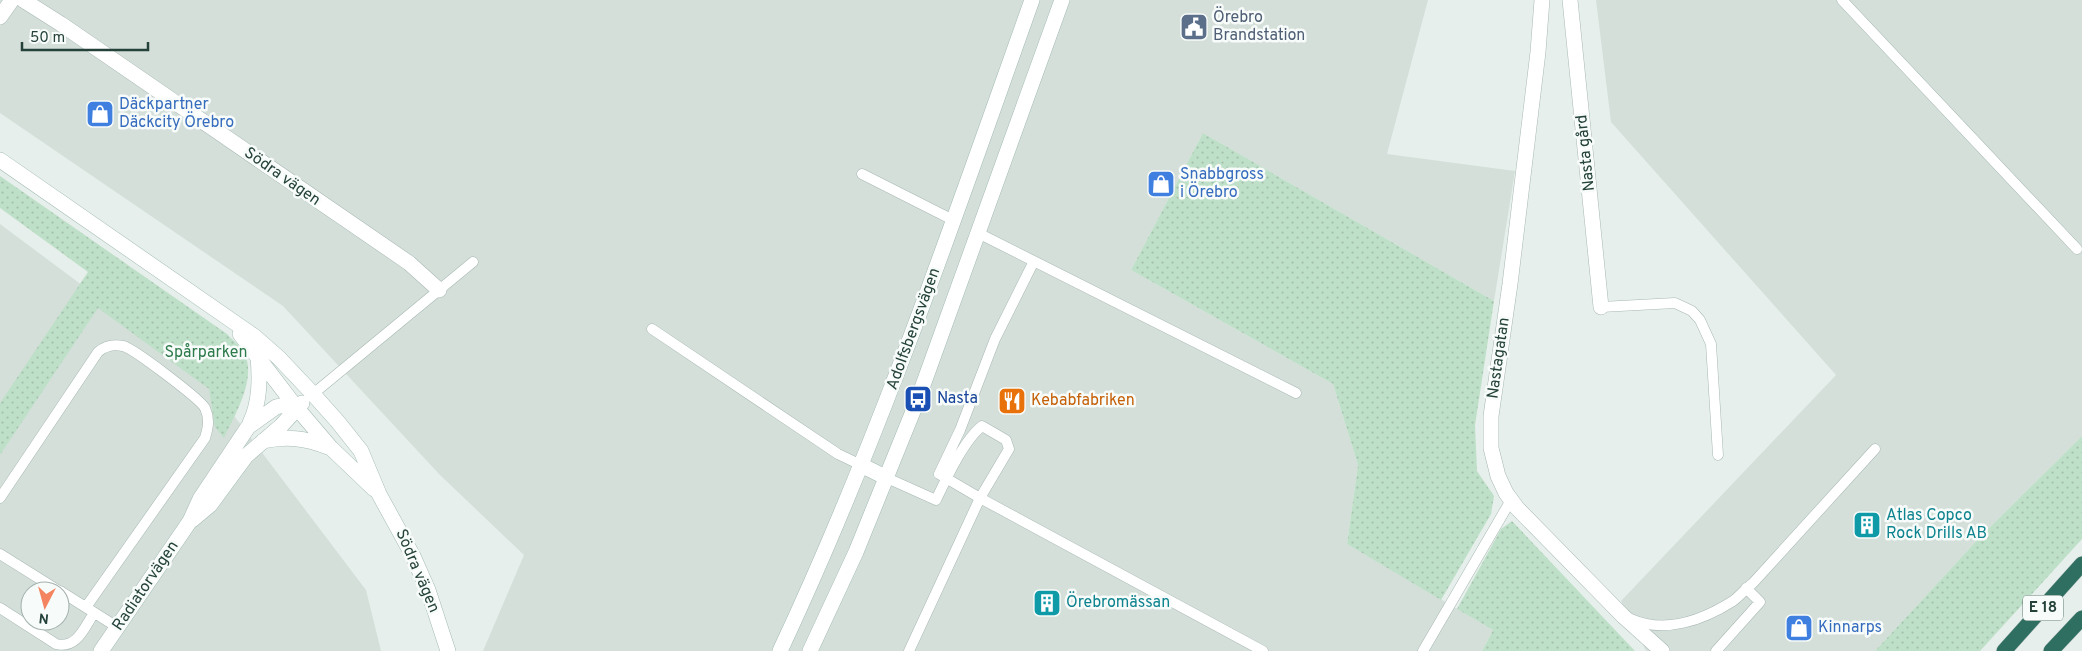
<svg xmlns="http://www.w3.org/2000/svg" width="2082" height="651" viewBox="0 0 2082 651" font-family="Overpass,sans-serif">
	<style>
		.built { fill: #d4dfda; fill-rule: evenodd }
		.grass { fill: url(#grass-dots) }
		.lines { fill: none; stroke-linecap: round; stroke-linejoin: round }
		.lane-casing { stroke: #a8b8b2; stroke-width: 11 }
		.street-casing { stroke: #a8b8b2; stroke-width: 16 }
		.secondary-casing { stroke: #a4bbb3; stroke-width: 16 }
		.highway-casing { stroke: #c2cac8; stroke-width: 16 }
		.lane { stroke: #fff; stroke-width: 10 }
		.street { stroke: #fff; stroke-width: 15 }
		.secondary { stroke: #fff; stroke-width: 15 }
		.highway { stroke: #2f6f62; stroke-width: 15 }
		.labels { text-anchor: middle; dominant-baseline: central; stroke-width: 5; stroke-linejoin: round; paint-order: stroke }
		.shield { fill: #f7fbf9; stroke: #637a73; stroke-width: 1 }
		.shield-label { font-size: 15px; font-weight: bold; fill: #24423a }
		.service-label { font-size: 16px; fill: #4e5e75; stroke: #f7fbf9; text-anchor: start }
		.shop-label { font-size: 16px; fill: #366cbe; stroke: #f7fbf9; text-anchor: start }
		.street-label { font-size: 16px; fill: #24423a; stroke: #f7fbf9 }
		.park-label { font-size: 16px; fill: #2d7a4b; stroke: #f7fbf9 }
		.transit-label { font-size: 16px; fill: #164399; stroke: #f7fbf9; text-anchor: start }
		.food-label { font-size: 16px; fill: #c56008; stroke: #f7fbf9; text-anchor: start }
		.culture-label { font-size: 16px; fill: #0d838f; stroke: #f7fbf9; text-anchor: start }
	</style>
	<defs>
		<pattern id="grass-dots" width="8" height="8" patternUnits="userSpaceOnUse" patternTransform="scale(1.25)"><rect width="8" height="8" fill="#bfe0c8"/><path d="M2 2h.1M6 6h.1" fill="none" stroke="#a4c1ad" stroke-width="1.8" stroke-linecap="round"/></pattern>
	</defs>
	<rect width="100%" height="100%" fill="#e6efeb"/>
	<!-- built -->
	<path class="built" d="M 0,0 L 1428,0 L 1387,154 L 1515,171 L 1494,301 L 1203,133 L 1131,270 L 1333,384 L 1358,465 L 1347,544 L 1493,630 L 1482,651 L 483,651 L 524,555 L 440,475 L 283,306 L 0,113 Z
		M 1596,0 L 2082,0 L 2082,436 L 1980,537 L 1875,651 L 1646,651 L 1621,601 L 1836,375 L 1611,122 Z
		M 0,224 L 204,376 L 366,590 L 381,651 L 0,651 ZM 30,591 L 60,591 L 60,621 L 30,621 Z"/>
	<!-- grass -->
	<path class="grass" d="M 1203,133 L 1494,301 L 1475,425 L 1477,471 L 1494,496 L 1491,514 L 1441,600 L 1347,544 L 1358,465 L 1333,384 L 1131,270 Z
		M 0,176 L 227,334 C 232,340 242,347 245,354 C 256,381 235,414 224,438 L 215,427 L 209,389 L 98,308 L 0,455 L 0,403 L 88,272 L 0,208 Z
		M 2082,436 L 2082,539 L 1980,651 L 1875,651 L 1980,537 Z
		M 1512,521 L 1635,651 L 1482,651 L 1493,630 L 1457,609 L 1501,529 Z"/>
	<g class="lines">
		<defs>
			<path id="lane" d="M 1842,0 L 2077,249
				M 862,174 L 953,220
				M 978,233 L 1296,393
				M 1601,307 L 1675,303 L 1692,311 L 1700,320 L 1711,344 L 1718,455
				M 652,329 L 838,454 L 861,465
				M 313,394 L 473,262
				M 887,478 L 936,500 C 946,479 964,440 982,426 L 1006,440 L 1009,449 L 980,498 L 939,474 L 960,430 L 995,339 L 1034,261
				M 0,498 L 98,352 C 105,346 113,344 123,346 C 133,348 200,399 205,408 C 210,419 208,428 205,438 L 86,607
				M 0,554 L 59,591
				M 60,591 L 117,627
				M 0,608 L 56,644 C 77,649 84,628 94,613
				M 1631,619 C 1665,634 1703,620 1733,601 C 1740,596 1746,588 1753,583 L 1875,449
				M 909,651 L 980,498 L 1263,651
				M 1423,651 L 1511,500
				M 1716,651 L 1760,602 L 1746,588"/>
			<path id="street" d="M 23,0 L 61,24 L 409,263 L 439,290
				M 1542,0 L 1538,52 L 1510,284 L 1491,416 L 1491,448 L 1498,476 L 1506,493 L 1517,508 L 1623,616 L 1662,651
				M 1570,0 L 1601,307
				M 0,17 L 12,0"/>
			<path id="secondary" d="M 0,160 L 254,336 L 279,358 L 313,394 L 338,422 L 361,451 L 379,494 L 413,556 L 428,590 L 448,651
				M 240,334 L 296,407 L 331,448 L 374,489
				M 250,423 C 260,402 260,380 258,356
				M 263,441 C 287,436 305,438 328,447
				M 861,465 L 887,478
				M 192,520 L 210,505 L 246,456 L 281,426 L 302,403
				M 101,651 L 190,521 L 200,499 L 248,427 L 276,407 L 284,405 L 296,407
				M 780,651 C 879,440 954,219 1032,0
				M 810,651 L 856,552 L 918,399 L 1062,0"/>
			<path id="highway" d="M 2004,651 L 2082,564
				M 2051,651 L 2082,618"/>
		</defs>
		<!-- lane casing -->
		<use href="#lane" class="lane-casing"/>
		<!-- street casing -->
		<use href="#street" class="street-casing"/>
		<!-- secondary casing -->
		<use href="#secondary" class="secondary-casing"/>
		<!-- highway casing -->
		<use href="#highway" class="highway-casing"/>
		<!-- lane -->
		<use href="#lane" class="lane"/>
		<!-- street -->
		<use href="#street" class="street"/>
		<!-- secondary -->
		<use href="#secondary" class="secondary"/>
		<!-- highway -->
		<use href="#highway" class="highway"/>
	</g>
	<!-- icons -->
	<defs>
		<symbol id="civic-square" viewBox="-11 -11 22 22"><rect x="-9" y="-9" width="18" height="18" rx="4" fill="#5c6f8a" stroke="#f7fbf9"/><path d="M-.6-6.5H3V-4.5H.6V-3L4-1V1h2V6H-6V1h2V-1L-.6-3ZM-1.2 2.5V6h2.4V2.5Z" fill="#fff"/></symbol>
		<symbol id="shop-square" viewBox="-11 -11 22 22"><rect x="-9" y="-9" width="18" height="18" rx="4" fill="#3f7fe0" stroke="#f7fbf9"/><path d="M-5-2.5h2.3a2.7 3.5 0 0 1 5.4 0H5L5.5 6h-11ZM-1.5-2.5h3a1.5 2.3 0 0 0-3 0Z" fill="#fff"/></symbol>
		<symbol id="bus-square" viewBox="-11 -11 22 22"><rect x="-9" y="-9" width="18" height="18" rx="4" fill="#1a4fb4" stroke="#f7fbf9"/><path d="M-5-6H5V4H4V6H2V4H-2V6H-4V4H-5ZM-3.5-4V0h7V-4ZM-3.5 1.2v1.5H-2V1.2ZM2 1.2v1.5H3.5V1.2Z" fill="#fff"/></symbol>
		<symbol id="restaurant-square" viewBox="-11 -11 22 22"><rect x="-9" y="-9" width="18" height="18" rx="4" fill="#e8710a" stroke="#f7fbf9"/><path d="M-5-6h1v4h1v-4h1v4h1v-4h1v5L-1.5 .5V6h-2V.5L-5-1ZM5-6V6H3V1.5H1.5Q1.5-4 5-6Z" fill="#fff"/></symbol>
		<symbol id="building-square" viewBox="-11 -11 22 22"><rect x="-9" y="-9" width="18" height="18" rx="4" fill="#0f9aa8" stroke="#f7fbf9"/><path d="M-4-6H4V6H1V3H-1V6H-4ZM-2.5-4.3h1.7v1.8h-1.7ZM.8-4.3h1.7v1.8H.8ZM-2.5-1h1.7V.8h-1.7ZM.8-1h1.7V.8H.8Z" fill="#fff"/></symbol>
	</defs>
	<g fill-rule="evenodd">
		<use href="#civic-square" x="1178" y="11" width="32" height="32"/>
		<use href="#shop-square" x="84" y="98" width="32" height="32"/>
		<use href="#shop-square" x="1145" y="168" width="32" height="32"/>
		<use href="#bus-square" x="902" y="383" width="32" height="32"/>
		<use href="#restaurant-square" x="996" y="385" width="32" height="32"/>
		<use href="#building-square" x="1851" y="509" width="32" height="32"/>
		<use href="#building-square" x="1031" y="587" width="32" height="32"/>
		<use href="#shop-square" x="1783" y="612" width="32" height="32"/>
	</g>
	<g class="labels">
		<!-- shield labels -->
		<rect class="shield" x="2023" y="595.5" width="40" height="25" rx="4"/>
		<g class="shield-label">
			<text x="2043" y="608">E 18</text>
		</g>
		<!-- service labels -->
		<g class="service-label">
			<text x="1213" y="18">Örebro<tspan x="1213" dy="18">Brandstation</tspan></text>
		</g>
		<!-- shop labels -->
		<g class="shop-label">
			<text x="119" y="105">Däckpartner<tspan x="119" dy="18">Däckcity Örebro</tspan></text>
			<text x="1180" y="175">Snabbgross<tspan x="1180" dy="18">i Örebro</tspan></text>
			<text x="1818" y="628">Kinnarps</text>
		</g>
		<!-- street labels -->
		<g class="street-label">
			<text transform="translate(1586 153) rotate(-96)">Nasta gård</text>
			<text transform="translate(282 177) rotate(35)">Södra vägen</text>
			<text transform="translate(914 329) rotate(-70)">Adolfsbergsvägen</text>
			<text transform="translate(1499 358) rotate(-82)">Nastagatan</text>
			<text transform="translate(417 571) rotate(67)">Södra vägen</text>
			<text transform="translate(146 586) rotate(-56)">Radiatorvägen</text>
		</g>
		<!-- park labels -->
		<g class="park-label">
			<text x="206" y="353">Spårparken</text>
		</g>
		<!-- transit labels -->
		<g class="transit-label">
			<text x="937" y="399">Nasta</text>
		</g>
		<!-- food labels -->
		<g class="food-label">
			<text x="1031" y="401">Kebabfabriken</text>
		</g>
		<!-- culture labels -->
		<g class="culture-label">
			<text x="1886" y="516">Atlas Copco<tspan x="1886" dy="18">Rock Drills AB</tspan></text>
			<text x="1066" y="603">Örebromässan</text>
		</g>
	</g>
	<!-- north arrow -->
	<g transform="translate(45 606) rotate(186)"><circle r="24" fill="#f7fbf9" stroke="#a3b1ad"/>
	<path d="M0-4L9 19L0 12L-9 19Z" fill="#f4845f"/>
	<text y="-8" font-size="14" font-weight="bold" text-anchor="middle" fill="#24423a">N</text>
	</g>
	<!-- scale -->
	<path d="M22 42v8h126v-8" fill="none" stroke="#24423a" stroke-width="2.5"/>
	<text x="30" y="42" font-size="15" fill="#24423a" stroke="#f7fbf9" stroke-width="4" paint-order="stroke">50 m</text>
</svg>
